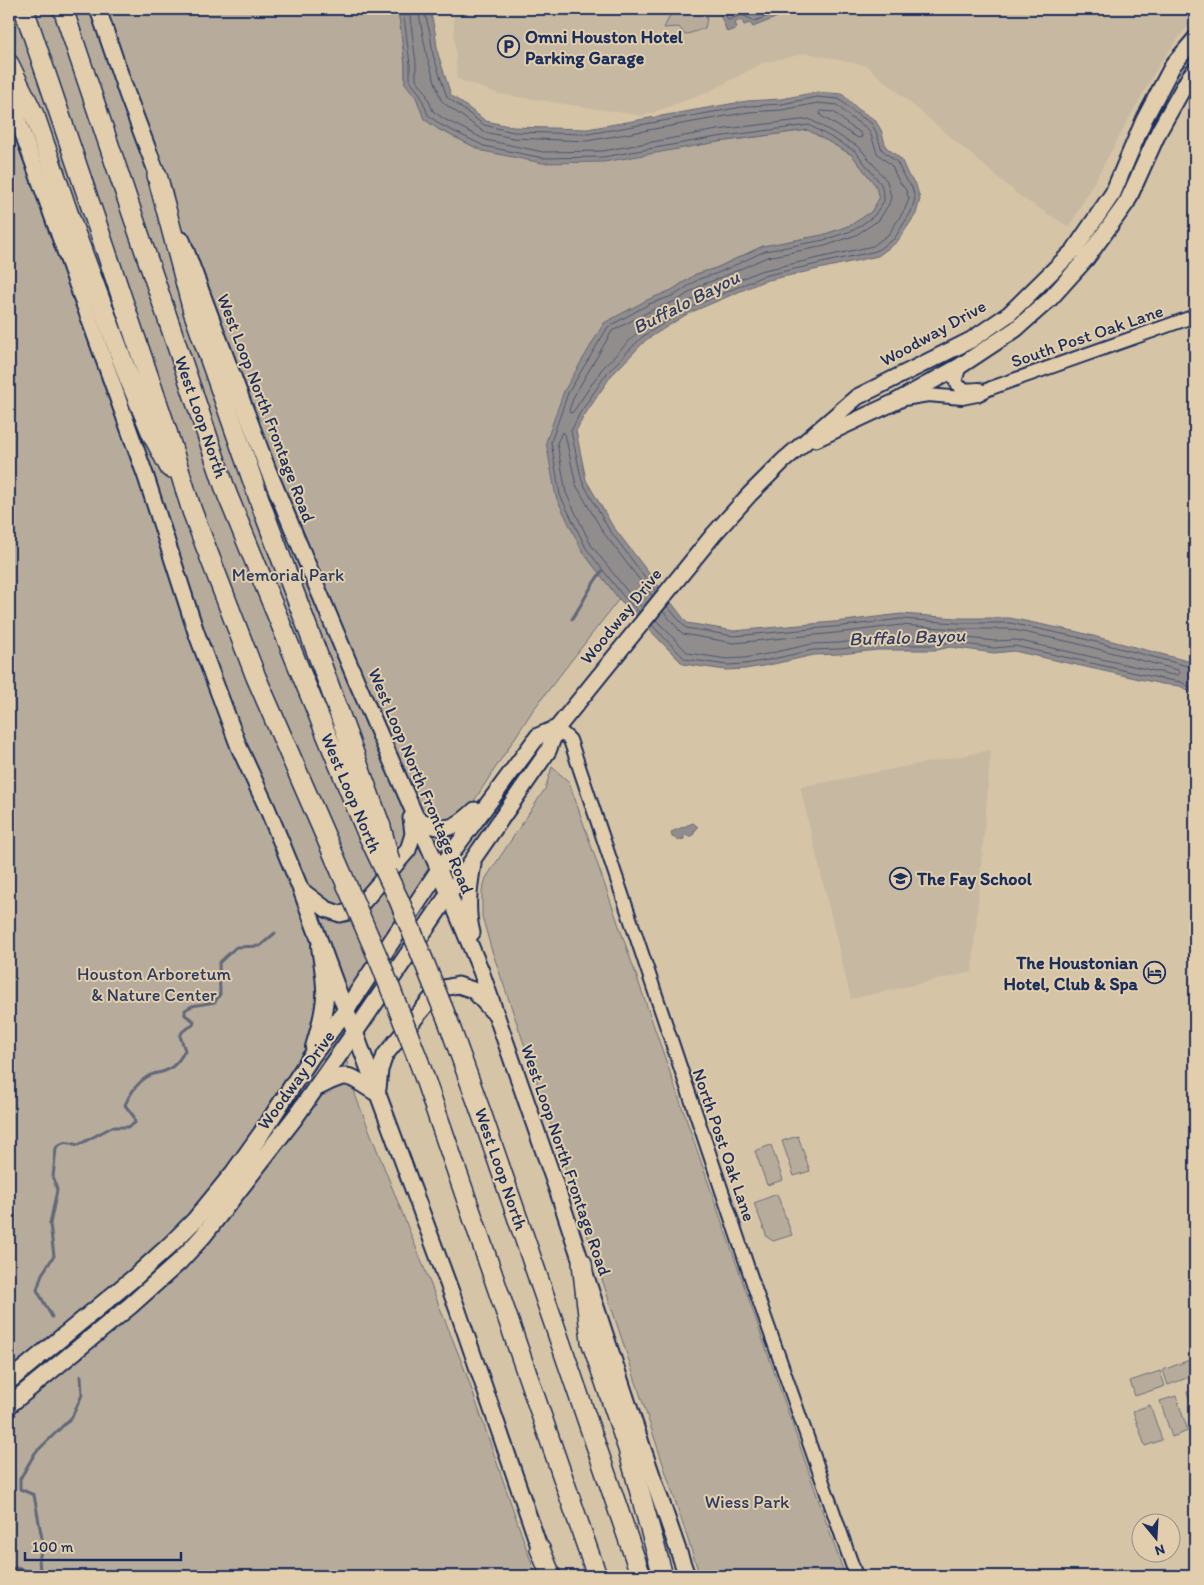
<svg xmlns="http://www.w3.org/2000/svg" width="1204" height="1585" viewBox="0 0 1204 1585" font-family="Itim,sans-serif">
	<style>
		.built { fill: #c7b8a1 }
		.green { fill: #b7ac9b; stroke: #696e7c }
		.water { fill: #918d8d; stroke: #62677a }
		.lines { fill: none; stroke-linecap: round; stroke-linejoin: round }
		.shore { stroke: #4a5571; stroke-width: 1 }
		.stream { stroke: #62677a; stroke-width: 3 }
		.tertiary-casing { stroke: #1b2f5e; stroke-width: 16 }
		.secondary-casing { stroke: #1b2f5e; stroke-width: 19 }
		.primary-casing { stroke: #1b2f5e; stroke-width: 20 }
		.motorway-casing { stroke: #1b2f5e; stroke-width: 22 }
		.tertiary { stroke: #e2ceac; stroke-width: 12 }
		.secondary { stroke: #e2ceac; stroke-width: 15 }
		.primary { stroke: #e2ceac; stroke-width: 16 }
		.motorway { stroke: #e2ceac; stroke-width: 19 }
		.motorway-bridge-casing { stroke: #1b2f5e; stroke-width: 22; stroke-linecap: butt }
		.motorway-bridge { stroke: #e2ceac; stroke-width: 19 }
		.labels { text-anchor: middle; dominant-baseline: central; stroke-width: 4; stroke-linejoin: round; paint-order: stroke }
		.poi-label { font-size: 18px; font-weight: bold; fill: #1b2f5e; stroke: #e2ceac; text-anchor: start }
		.street-label { font-size: 18px; fill: #1b2f5e; stroke: #e2ceac }
		.park-label { font-size: 18px; fill: #2b3c64; stroke: #e2ceac }
		.water-label { font-size: 19px; font-style: italic; fill: #2d3d65; stroke: #e2ceac }
	</style>
	<rect width="100%" height="100%" fill="#d6c4a7"/>
	<filter id="ink" filterUnits="userSpaceOnUse"><feTurbulence type="fractalNoise" baseFrequency=".02" numOctaves="2"/><feDisplacementMap in="SourceGraphic" scale="10" xChannelSelector="R" yChannelSelector="G"/><feConvolveMatrix kernelMatrix="1 2 1 2 8 2 1 2 1" color-interpolation-filters="sRGB"/></filter>
	<g filter="url(#ink)">
		<!-- built -->
		<path class="built" d="M 453,9 L 1195,9 L 1195,16 L 1160,63 L 1069,227 L 1021,197 L 867,66 L 807,53 L 763,63 L 708,92 L 644,116 L 499,94 L 457,79 Z
			M 991,750 L 972,972 L 851,999 L 800,787 Z"/>
		<!-- green -->
		<path class="green" d="M 9,9 L 398,9 L 405,64 L 405,83 L 416,97 L 424,119 L 438,129 L 483,151 L 718,142 L 808,130 L 852,155 L 876,186 L 879,199 L 871,212 L 851,225 L 823,235 L 763,246 L 716,268 L 696,274 L 672,290 L 647,300 L 564,391 L 582,551 L 619,599 L 533,710 L 335,1015 L 356,1097 L 466,1373 L 536,1576 L 9,1576 Z
			M 678,9 C 691,9 698,8 707,18 L 705,28 L 685,35 L 679,27 L 664,28 L 672,11 Z
			M 552,767 L 569,782 L 845,1576 L 700,1576 L 531,1064 L 491,948 L 482,916 L 482,891 L 486,878 L 545,789 Z
			M 798,1136 L 810,1171 L 794,1176 L 782,1141 Z
			M 771,1145 L 783,1180 L 767,1185 L 755,1151 Z
			M 777,1194 L 792,1235 L 773,1241 L 767,1237 L 754,1203 Z
			M 1192,1359 L 1195,1368 L 1195,1375 L 1168,1385 L 1163,1370 Z
			M 1160,1371 L 1165,1386 L 1135,1396 L 1130,1381 Z
			M 1195,1389 L 1195,1416 L 1187,1392 Z
			M 1176,1396 L 1188,1431 L 1172,1437 L 1160,1401 Z
			M 1150,1405 L 1162,1440 L 1145,1446 L 1133,1411 Z"/>
		<!-- water -->
		<path class="water" d="M 398,9 L 430,9 L 435,32 L 438,54 L 451,95 L 486,121 L 513,127 L 587,129 L 747,101 L 781,99 L 817,92 L 842,94 L 858,109 L 875,120 L 881,130 L 886,147 L 901,159 L 908,175 L 916,185 L 920,199 L 916,214 L 897,242 L 878,256 L 764,281 L 687,314 L 646,340 L 611,376 L 584,416 L 576,431 L 586,480 L 612,525 L 687,623 L 734,631 L 844,621 L 901,614 L 957,618 L 1010,618 L 1078,632 L 1195,663 L 1195,695 L 1180,686 L 1162,684 L 1014,651 L 994,653 L 950,647 L 937,650 L 878,650 L 840,654 L 814,655 L 769,665 L 745,669 L 726,670 L 683,664 L 619,599 L 582,551 L 556,497 L 546,442 L 564,391 L 604,323 L 647,300 L 672,290 L 696,274 L 716,268 L 763,246 L 823,235 L 851,225 L 871,212 L 879,199 L 876,186 L 852,155 L 808,130 L 718,142 L 604,162 L 542,163 L 483,151 L 438,129 L 424,119 L 416,97 L 405,83 L 405,64 Z
			M 718,9 L 783,9 L 780,16 L 753,27 L 750,23 L 744,25 L 742,20 L 735,22 L 737,28 L 727,32 Z
			M 693,823 L 697,826 L 697,829 L 694,831 L 694,834 L 689,837 L 686,834 L 684,836 L 684,839 L 679,840 L 672,837 L 671,832 Z"/>
		<g class="lines">
			<!-- shore -->
			<path class="shore" d="M 403,9 L 410,64 L 410,81 L 420,94 L 428,115 L 441,125 L 484,146 L 543,158 L 603,157 L 717,137 L 809,125 L 855,151 L 881,184 L 884,197 L 884,201 L 874,216 L 854,230 L 824,240 L 765,251 L 718,273 L 699,279 L 675,295 L 649,304 L 608,327 L 568,393 L 551,442 L 560,495 L 586,548 L 623,596 L 639,612
				M 409,9 L 416,63 L 416,79 L 425,91 L 433,111 L 444,119 L 486,140 L 543,152 L 603,151 L 717,130 L 809,119 L 859,147 L 887,181 L 891,197 L 889,204 L 879,220 L 856,235 L 825,246 L 767,257 L 720,278 L 701,285 L 678,300 L 652,310 L 612,331 L 574,396 L 569,410 L 570,413 L 573,412 L 602,369 L 640,330 L 682,304 L 760,271 L 873,246 L 889,234 L 905,209 L 909,199 L 906,190 L 898,180 L 892,166 L 877,153 L 871,135 L 867,128 L 851,118 L 837,105 L 818,103 L 782,110 L 749,112 L 587,141 L 513,138 L 484,132 L 445,104 L 441,100 L 427,57 L 418,9
				M 425,9 L 425,14 L 430,33 L 433,55 L 447,97 L 484,125 L 513,132 L 588,134 L 748,106 L 782,104 L 817,97 L 839,99 L 855,113 L 871,123 L 876,132 L 882,150 L 897,162 L 904,177 L 912,187 L 915,199 L 911,212 L 894,239 L 876,251 L 763,276 L 685,310 L 642,337 L 607,373 L 580,413 L 571,431 L 582,481 L 608,528 L 656,592
				M 723,9 L 728,20 L 742,15 L 755,21 L 775,13 L 778,9
				M 822,111 L 834,112 L 847,124 L 861,133 L 862,137 L 858,138 L 821,116 L 820,113 Z
				M 667,606 L 686,628 L 734,636 L 844,626 L 901,619 L 957,623 L 1010,623 L 1077,637 L 1195,668
				M 643,608 L 627,591 L 591,545 L 566,493 L 557,443 L 562,432 L 565,434 L 576,485 L 603,532 L 652,596
				M 656,620 L 688,653 L 727,659 L 744,658 L 767,654 L 812,644 L 839,643 L 877,638 L 935,639 L 950,636 L 994,641 L 1016,640 L 1173,675 L 1178,675 L 1180,673 L 1178,670 L 1075,643 L 1009,629 L 956,629 L 901,625 L 845,632 L 734,643 L 683,634 L 679,630 L 663,611
				M 652,625 L 685,659 L 727,665 L 745,664 L 768,660 L 813,650 L 839,649 L 877,645 L 936,645 L 950,642 L 994,648 L 1015,646 L 1163,679 L 1181,682 L 1195,690"/>
			<!-- stream -->
			<path class="stream" d="M 572,619 C 583,603 590,586 602,571
				M 52,1317 L 37,1290 L 42,1274 L 54,1256 L 50,1224 L 57,1190 L 53,1177 L 56,1148 C 63,1140 68,1142 78,1145 L 112,1127 L 128,1127 L 135,1123 L 134,1117 L 125,1105 C 129,1095 137,1083 147,1077 C 151,1074 157,1073 162,1072 C 173,1069 180,1060 185,1050 L 180,1036 L 183,1031 L 193,1025 L 194,1021 L 185,1015 L 185,1010 L 192,1006 L 215,1002 L 220,994 L 219,963 L 236,947 L 260,946 L 275,933
				M 10,1576 L 14,1568 C 23,1568 29,1574 37,1574 L 40,1570 L 39,1559 L 43,1544 L 34,1495 L 20,1489 L 20,1479 L 35,1453 L 72,1417 L 82,1395 L 81,1376"/>
			<defs>
				<path id="tertiary" d="M 960,366 L 955,381 C 961,391 968,390 979,389
					M 904,399 L 928,395 L 962,398 L 977,395 L 991,388 L 1195,316
					M 557,728 L 570,740 L 756,1292 L 856,1576"/>
				<path id="secondary" d="M 98,9 L 127,94 L 161,184
					M 9,95 L 146,477 L 196,632 L 239,747 L 268,810 L 301,890 L 339,993 L 355,1032 L 457,1308 L 543,1558
					M 182,240 L 268,470 L 356,680 L 439,870 L 481,971 L 560,1198 L 643,1449 L 687,1576
					M 816,439 L 895,402 L 960,366 L 1016,329 L 1050,299 L 1086,259 L 1127,202 L 1159,131 L 1190,76 L 1195,70
					M 416,818 C 444,833 453,831 475,810
					M 439,870 L 538,736 L 557,728
					M 301,890 L 326,909 L 340,914 L 356,910 L 408,850 L 413,834 L 411,818
					M 449,894 L 548,751 L 557,728 L 714,534 L 750,494 L 783,461 L 857,397 L 971,340 L 1009,314 L 1074,250 L 1113,193 L 1144,120 L 1173,65 L 1195,39
					M 472,933 C 466,910 469,887 473,864
					M 378,1089 L 380,1070 L 385,1055 L 439,989 L 458,985 L 473,990 L 492,1011"/>
				<path id="primary" d="M 314,1047 C 319,1031 324,1013 325,997 C 326,980 322,963 320,946
					M 318,1087 C 352,1069 347,1076 377,1093
					M 9,1381 L 135,1277 L 169,1246 L 194,1221 L 234,1172 L 261,1134 L 311,1057 L 346,1010 L 439,870
					M 9,1405 L 130,1306 L 179,1262 L 203,1236 L 296,1116 L 355,1032 L 449,894"/>
				<path id="motorway" d="M 24,9 L 165,425 L 192,511 L 256,677 L 342,874
					M 63,9 L 227,494 L 367,833
					M 9,64 L 36,119 L 73,227 L 129,378 L 152,434 L 170,468
					M 157,175 L 193,311 L 263,510 L 322,666 L 381,827
					M 448,1021 L 483,1118 L 641,1576
					M 419,1062 L 597,1576
					M 582,1263 L 591,1341 L 628,1449 L 663,1576
					M 540,1549 L 551,1576"/>
			</defs>
			<!-- tertiary casing -->
			<use href="#tertiary" class="tertiary-casing"/>
			<!-- secondary casing -->
			<use href="#secondary" class="secondary-casing"/>
			<!-- primary casing -->
			<use href="#primary" class="primary-casing"/>
			<!-- motorway casing -->
			<use href="#motorway" class="motorway-casing"/>
			<!-- tertiary -->
			<use href="#tertiary" class="tertiary"/>
			<!-- secondary -->
			<use href="#secondary" class="secondary"/>
			<!-- primary -->
			<use href="#primary" class="primary"/>
			<!-- motorway -->
			<use href="#motorway" class="motorway"/>
			<defs>
				<path id="motorway-bridge" d="M 381,827 L 390,862
					M 367,833 L 399,900 L 448,1021
					M 342,874 L 382,967 L 419,1062"/>
			</defs>
			<!-- motorway-bridge casing -->
			<use href="#motorway-bridge" class="motorway-bridge-casing"/>
			<!-- motorway-bridge -->
			<use href="#motorway-bridge" class="motorway-bridge"/>
		</g>
	</g>
	<!-- icons -->
	<defs>
		<symbol id="parking-ring" viewBox="-11 -11 22 22"><circle r="9.5" fill="#e2ceac" stroke="#1b2f5e" stroke-width="1.5"/><path d="M-3.5-5.5H1a3.5 3.5 0 0 1 0 7H-1V5.5H-3.5ZM-1-3.4V-.6H.8a1.4 1.4 0 0 0 0-2.8Z" fill="#1b2f5e"/></symbol>
		<symbol id="school-ring" viewBox="-11 -11 22 22"><circle r="9.5" fill="#e2ceac" stroke="#1b2f5e" stroke-width="1.5"/><path d="M0-5L7-2L0 1L-7-2ZM-4 1L0 2.5L4 1V4Q0 6-4 4Z" fill="#1b2f5e"/></symbol>
		<symbol id="hotel-ring" viewBox="-11 -11 22 22"><circle r="9.5" fill="#e2ceac" stroke="#1b2f5e" stroke-width="1.5"/><path d="M-6-4.5h1.5V1H6V5H4.5V3h-9V5H-6ZM-4 0a1.8 1.8 0 1 1 3.6 0ZM.5 0V-2.5h3Q6-2.5 6 0Z" fill="#1b2f5e"/></symbol>
	</defs>
	<g fill-rule="evenodd">
		<use href="#parking-ring" x="496" y="34" width="25" height="25"/>
		<use href="#school-ring" x="888" y="866" width="25" height="25"/>
		<use href="#hotel-ring" x="1142" y="960" width="25" height="25"/>
	</g>
	<g class="labels">
		<!-- poi labels -->
		<g class="poi-label">
			<text x="525" y="37">Omni Houston Hotel<tspan x="525" dy="21">Parking Garage</tspan></text>
			<text x="917" y="879">The Fay School</text>
			<text x="1138" y="963" text-anchor="end">The Houstonian<tspan x="1138" dy="21">Hotel, Club &amp; Spa</tspan></text>
		</g>
		<!-- street labels -->
		<g class="street-label">
			<text transform="translate(933 333) rotate(-29)">Woodway Drive</text>
			<text transform="translate(1087 336) rotate(-19)">South Post Oak Lane</text>
			<text transform="translate(266 408) rotate(69)">West Loop North Frontage Road</text>
			<text transform="translate(201 417) rotate(71)">West Loop North</text>
			<text transform="translate(621 616) rotate(-51)">Woodway Drive</text>
			<text transform="translate(421 781) rotate(67)">West Loop North Frontage Road</text>
			<text transform="translate(351 793) rotate(67)">West Loop North</text>
			<text transform="translate(296 1080) rotate(-54)">Woodway Drive</text>
			<text transform="translate(724 1145) rotate(71)">North Post Oak Lane</text>
			<text transform="translate(566 1160) rotate(71)">West Loop North Frontage Road</text>
			<text transform="translate(501 1169) rotate(71)">West Loop North</text>
		</g>
		<!-- park labels -->
		<g class="park-label">
			<text x="288" y="575">Memorial Park</text>
			<text x="154" y="974">Houston Arboretum<tspan x="154" dy="21">&amp; Nature Center</tspan></text>
			<text x="747" y="1502">Wiess Park</text>
		</g>
		<!-- water labels -->
		<g class="water-label">
			<text transform="translate(686 302) rotate(-27)">Buffalo Bayou</text>
			<text transform="translate(907 637) rotate(-2)">Buffalo Bayou</text>
		</g>
	</g>
	<!-- margin -->
	<rect width="1204" height="1585" fill="none" stroke="#e2ceac" stroke-width="30"/>
	<rect x="15" y="15" width="1174" height="1555" fill="none" stroke="#1b2f5e" stroke-width="2" filter="url(#ink)"/>
	<!-- north arrow -->
	<g transform="translate(1156 1538) rotate(162)"><circle r="24" fill="#e2ceac" stroke="#928e8d"/>
	<path d="M0-4L9 19L0 12L-9 19Z" fill="#1b2f5e"/>
	<text y="-8" font-size="14" font-weight="bold" text-anchor="middle" fill="#1b2f5e">N</text>
	</g>
	<!-- scale -->
	<path d="M25 1552v8h156v-8" fill="none" stroke="#1b2f5e" stroke-width="2.5"/>
	<text x="32" y="1552" font-size="15" fill="#1b2f5e" stroke="#e2ceac" stroke-width="4" paint-order="stroke">100 m</text>
</svg>
